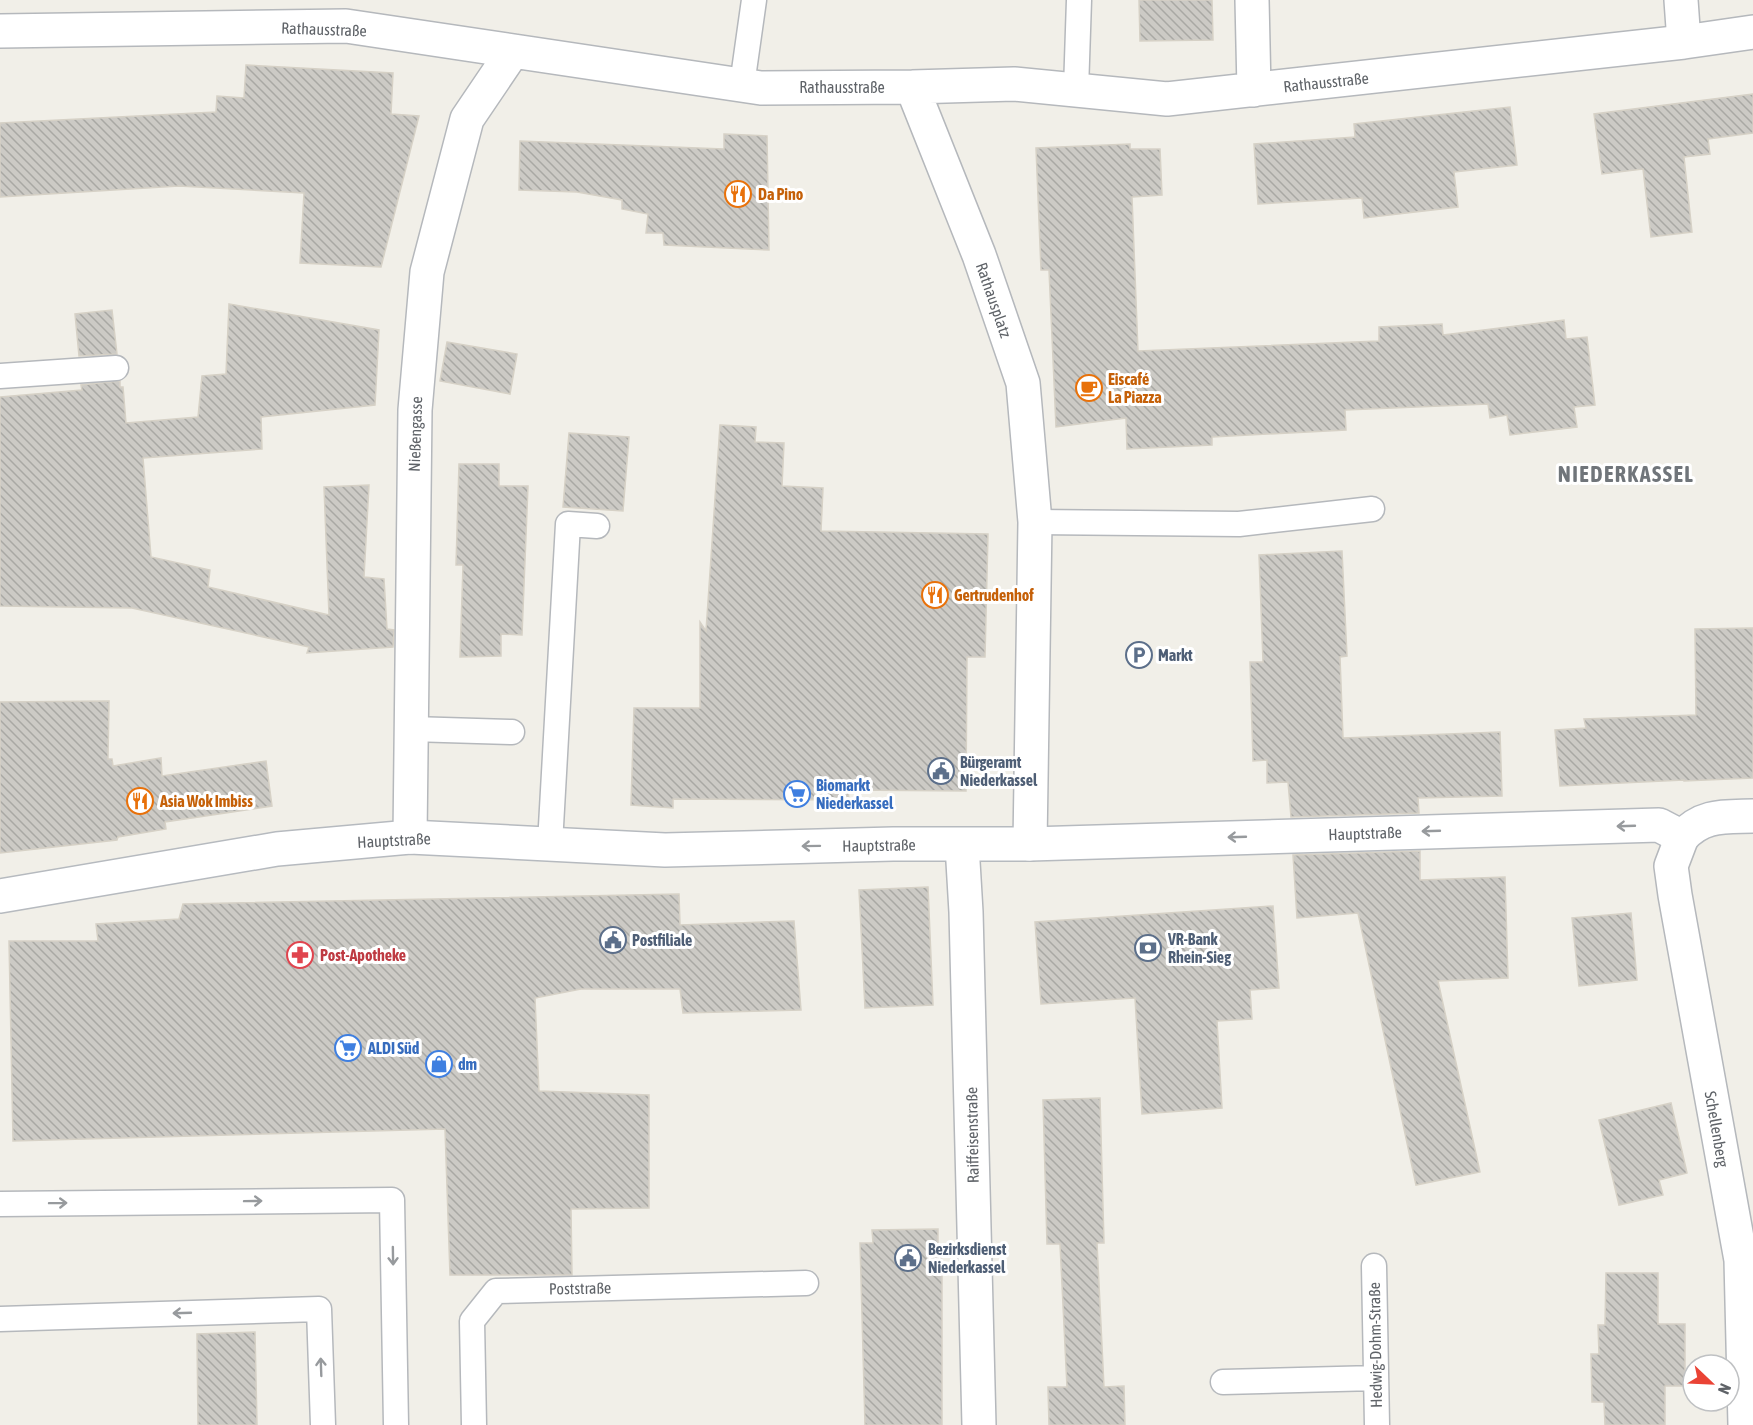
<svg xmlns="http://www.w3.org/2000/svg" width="1753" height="1425" viewBox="0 0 1753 1425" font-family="'Asap Condensed',sans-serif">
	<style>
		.building { fill: url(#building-back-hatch); stroke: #d6d1c6; stroke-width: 1.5 }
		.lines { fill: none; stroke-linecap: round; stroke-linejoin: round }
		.lane-casing { stroke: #b5b8bc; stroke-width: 27 }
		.street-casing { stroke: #b5b8bc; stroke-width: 36 }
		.secondary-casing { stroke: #b6babf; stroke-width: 36 }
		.lane { stroke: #fff; stroke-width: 24 }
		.street { stroke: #fff; stroke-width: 33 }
		.secondary { stroke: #fff; stroke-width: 33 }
		.oneway { stroke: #979a9d }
		.labels { text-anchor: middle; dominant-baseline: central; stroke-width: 6; stroke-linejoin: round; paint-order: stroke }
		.street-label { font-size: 16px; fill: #5f6368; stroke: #fff }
		.food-label { font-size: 16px; font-weight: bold; fill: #c56008; stroke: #fff; text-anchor: start }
		.service-label { font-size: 16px; font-weight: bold; fill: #4e5e75; stroke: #fff; text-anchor: start }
		.shop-label { font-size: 16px; font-weight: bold; fill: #366cbe; stroke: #fff; text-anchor: start }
		.health-label { font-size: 16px; font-weight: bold; fill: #be3a42; stroke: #fff; text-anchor: start }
		.district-label { font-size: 22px; font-weight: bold; letter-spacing: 1.5px; fill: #70757a; stroke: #fff }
	</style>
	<defs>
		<pattern id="building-back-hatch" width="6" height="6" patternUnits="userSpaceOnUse" patternTransform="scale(1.5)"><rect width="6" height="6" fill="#cccac5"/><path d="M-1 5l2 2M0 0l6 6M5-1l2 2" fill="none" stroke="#a9a8a4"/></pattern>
	</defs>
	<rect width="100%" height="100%" fill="#f1efe8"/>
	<!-- building -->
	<path class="building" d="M 1139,0 L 1212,0 L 1213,40 L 1140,41 Z
		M 246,65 L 393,73 L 391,114 L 419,116 L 381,267 L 300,263 L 304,193 L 179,186 L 0,197 L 0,123 L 216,112 L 217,96 L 244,98 Z
		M 1753,94 L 1753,133 L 1708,139 L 1710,154 L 1684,157 L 1692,232 L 1651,237 L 1643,169 L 1602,174 L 1594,114 Z
		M 1510,107 L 1517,165 L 1454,172 L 1458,207 L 1364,218 L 1362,198 L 1258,204 L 1254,144 L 1355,137 L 1354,124 Z
		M 724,134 L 767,136 L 769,250 L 664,245 L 663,233 L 646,233 L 648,214 L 622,209 L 622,200 L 577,192 L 519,190 L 520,141 L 724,149 Z
		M 1130,144 L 1130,149 L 1160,149 L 1162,195 L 1132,197 L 1138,351 L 1379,341 L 1379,327 L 1442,324 L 1443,335 L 1564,320 L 1566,339 L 1587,337 L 1595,405 L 1574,407 L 1577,427 L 1510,435 L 1507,415 L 1490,418 L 1488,404 L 1345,410 L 1346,430 L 1212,437 L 1212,445 L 1127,449 L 1126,418 L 1056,427 L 1049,270 L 1041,270 L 1036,148 Z
		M 229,304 L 379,330 L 375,405 L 261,417 L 262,449 L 143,458 L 151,557 L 210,570 L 208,587 L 329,615 L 324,487 L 369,485 L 364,577 L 384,579 L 387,629 L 394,630 L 393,647 L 307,653 L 309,647 L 132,608 L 0,606 L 0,397 L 82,390 L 81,385 L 120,381 L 120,387 L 123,387 L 126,423 L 198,417 L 202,376 L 226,374 Z
		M 112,310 L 117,354 L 79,356 L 75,314 Z
		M 447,342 L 517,354 L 510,394 L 440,381 Z
		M 720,425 L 756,427 L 755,442 L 784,443 L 782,486 L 823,488 L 821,531 L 988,534 L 985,657 L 967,657 L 966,791 L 848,790 L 849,800 L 673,799 L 673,808 L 631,805 L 634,708 L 700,708 L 700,622 L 706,631 Z
		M 569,433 L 629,437 L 623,511 L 563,507 Z
		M 459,464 L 499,464 L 499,486 L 528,486 L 522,635 L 501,634 L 501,656 L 460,657 L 463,565 L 456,565 Z
		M 1342,551 L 1347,656 L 1340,657 L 1343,738 L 1500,732 L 1502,796 L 1418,798 L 1419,813 L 1291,817 L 1288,782 L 1267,783 L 1267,760 L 1253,761 L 1250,662 L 1263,662 L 1259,555 Z
		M 1753,628 L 1753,778 L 1684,781 L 1684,780 L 1560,786 L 1555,730 L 1586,728 L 1584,719 L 1696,715 L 1695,629 Z
		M 109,701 L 108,759 L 112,759 L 113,766 L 161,758 L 162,776 L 266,761 L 272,806 L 165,822 L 166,829 L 118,837 L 117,840 L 0,853 L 0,702 Z
		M 1420,851 L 1420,880 L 1505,877 L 1508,978 L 1438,981 L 1480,1172 L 1416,1185 L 1358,913 L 1297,918 L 1293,855 Z
		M 928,887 L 933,1005 L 865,1008 L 859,890 Z
		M 679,894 L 680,925 L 794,921 L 801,1010 L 683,1013 L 680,989 L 581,989 L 535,998 L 539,1091 L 649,1095 L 649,1208 L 571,1209 L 572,1275 L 450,1275 L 445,1129 L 13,1141 L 9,941 L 98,941 L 96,924 L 179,919 L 183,904 Z
		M 1273,906 L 1279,988 L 1250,990 L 1252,1019 L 1217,1021 L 1222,1108 L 1142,1114 L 1135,998 L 1041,1004 L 1035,922 Z
		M 1631,913 L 1637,980 L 1579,986 L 1572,918 Z
		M 1100,1098 L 1104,1243 L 1097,1243 L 1104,1387 L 1124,1386 L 1125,1425 L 1049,1425 L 1048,1387 L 1067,1387 L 1060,1244 L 1047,1244 L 1043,1100 Z
		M 1671,1103 L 1687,1173 L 1659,1180 L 1663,1195 L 1619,1205 L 1599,1120 Z
		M 938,1229 L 938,1250 L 941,1250 L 942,1271 L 942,1425 L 865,1425 L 860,1243 L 873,1243 L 872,1230 Z
		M 1606,1273 L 1658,1273 L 1658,1324 L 1685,1324 L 1685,1386 L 1665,1386 L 1665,1425 L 1605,1425 L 1604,1402 L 1592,1402 L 1591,1354 L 1599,1354 L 1598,1325 L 1605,1325 Z
		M 255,1332 L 257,1425 L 198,1425 L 197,1334 Z"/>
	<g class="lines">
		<defs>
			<path id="lane" d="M 742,85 L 754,0
				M 1076,90 L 1079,0
				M 0,376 L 116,368
				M 1035,522 L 1239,524 L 1372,509
				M 411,729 L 512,732
				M 550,844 L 568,524 L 597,526
				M 0,1204 L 392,1200 L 396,1425
				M 1374,1266 L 1377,1425
				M 0,1319 L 319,1309 L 323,1425
				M 1223,1382 L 1376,1378
				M 474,1425 L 472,1321 L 496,1291 L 806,1283"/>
			<path id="street" d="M 1252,0 L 1254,90
				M 1681,0 L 1684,42
				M 0,31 L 346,26 L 761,88 L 912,87 L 1014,84 L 1167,99 L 1684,42 L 1753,32
				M 912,87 L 979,255 L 1023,383 L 1035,522 L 1030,844
				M 410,837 L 415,410 L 427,272 L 467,119 L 513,51
				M 1682,837 L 1671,866 L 1675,895 L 1741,1260 L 1745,1425
				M 962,845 L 966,912 L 979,1425"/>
			<path id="secondary" d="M 0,896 L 277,849 L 410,837 L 665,850 L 893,844 L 1030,844 L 1659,825 L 1682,837 C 1703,814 1724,817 1753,816"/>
		</defs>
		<!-- lane casing -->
		<use href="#lane" class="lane-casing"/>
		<!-- street casing -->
		<use href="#street" class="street-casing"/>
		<!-- secondary casing -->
		<use href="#secondary" class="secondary-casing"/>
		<!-- lane -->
		<use href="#lane" class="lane"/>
		<!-- street -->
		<use href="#street" class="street"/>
		<!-- secondary -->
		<use href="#secondary" class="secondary"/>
	</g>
	<!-- one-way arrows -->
	<defs><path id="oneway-shaft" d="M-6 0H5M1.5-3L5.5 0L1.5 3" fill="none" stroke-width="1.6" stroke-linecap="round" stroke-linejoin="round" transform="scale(1.5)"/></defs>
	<g class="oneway">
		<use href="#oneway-shaft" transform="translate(1626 826) rotate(178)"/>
		<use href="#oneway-shaft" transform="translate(1431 831) rotate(178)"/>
		<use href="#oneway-shaft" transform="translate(1237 837) rotate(178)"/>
		<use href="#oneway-shaft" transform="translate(811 846) rotate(179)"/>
		<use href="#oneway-shaft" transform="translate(253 1201) rotate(-1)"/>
		<use href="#oneway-shaft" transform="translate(58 1203) rotate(-1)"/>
		<use href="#oneway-shaft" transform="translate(393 1256) rotate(89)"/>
		<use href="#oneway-shaft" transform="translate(182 1313) rotate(178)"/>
		<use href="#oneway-shaft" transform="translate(321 1367) rotate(-92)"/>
	</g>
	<!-- icons -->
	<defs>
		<symbol id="restaurant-ring" viewBox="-11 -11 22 22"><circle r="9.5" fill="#fff" stroke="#e8710a" stroke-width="1.5"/><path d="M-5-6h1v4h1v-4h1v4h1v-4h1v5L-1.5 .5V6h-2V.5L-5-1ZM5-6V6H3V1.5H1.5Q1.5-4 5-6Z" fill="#e8710a"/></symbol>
		<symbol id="cafe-ring" viewBox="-11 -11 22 22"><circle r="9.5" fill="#fff" stroke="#e8710a" stroke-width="1.5"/><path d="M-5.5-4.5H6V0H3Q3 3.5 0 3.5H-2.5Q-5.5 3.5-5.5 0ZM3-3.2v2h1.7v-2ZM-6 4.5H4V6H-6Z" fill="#e8710a"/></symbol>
		<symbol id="parking-ring" viewBox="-11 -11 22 22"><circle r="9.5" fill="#fff" stroke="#5c6f8a" stroke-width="1.5"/><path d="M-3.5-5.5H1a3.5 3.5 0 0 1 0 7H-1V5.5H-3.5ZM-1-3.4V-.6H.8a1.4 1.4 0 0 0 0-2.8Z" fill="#5c6f8a"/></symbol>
		<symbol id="civic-ring" viewBox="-11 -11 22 22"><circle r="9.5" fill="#fff" stroke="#5c6f8a" stroke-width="1.5"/><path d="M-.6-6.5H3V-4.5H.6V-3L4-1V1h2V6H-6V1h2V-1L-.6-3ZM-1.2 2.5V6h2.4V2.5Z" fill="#5c6f8a"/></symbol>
		<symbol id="supermarket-ring" viewBox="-11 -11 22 22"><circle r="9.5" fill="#fff" stroke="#3f7fe0" stroke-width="1.5"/><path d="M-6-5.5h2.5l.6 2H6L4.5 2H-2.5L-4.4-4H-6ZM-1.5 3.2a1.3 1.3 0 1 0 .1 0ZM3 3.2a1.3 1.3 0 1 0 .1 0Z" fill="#3f7fe0"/></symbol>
		<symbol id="bank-ring" viewBox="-11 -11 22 22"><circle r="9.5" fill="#fff" stroke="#5c6f8a" stroke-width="1.5"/><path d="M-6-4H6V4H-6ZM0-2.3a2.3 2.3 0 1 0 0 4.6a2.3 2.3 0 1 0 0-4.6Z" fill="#5c6f8a"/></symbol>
		<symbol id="pharmacy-ring" viewBox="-11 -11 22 22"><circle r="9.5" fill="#fff" stroke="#e0444e" stroke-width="1.5"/><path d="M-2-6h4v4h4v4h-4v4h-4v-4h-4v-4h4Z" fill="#e0444e"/></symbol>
		<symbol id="shop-ring" viewBox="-11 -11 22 22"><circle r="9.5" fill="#fff" stroke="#3f7fe0" stroke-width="1.5"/><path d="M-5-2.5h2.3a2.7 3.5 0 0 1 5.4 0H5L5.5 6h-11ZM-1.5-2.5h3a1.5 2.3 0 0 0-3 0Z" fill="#3f7fe0"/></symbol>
	</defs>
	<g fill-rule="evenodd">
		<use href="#restaurant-ring" x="723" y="179" width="30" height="30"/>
		<use href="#cafe-ring" x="1074" y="373" width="30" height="30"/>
		<use href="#restaurant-ring" x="920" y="580" width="30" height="30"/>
		<use href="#parking-ring" x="1124" y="640" width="30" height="30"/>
		<use href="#civic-ring" x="926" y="756" width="30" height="30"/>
		<use href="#supermarket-ring" x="782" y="779" width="30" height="30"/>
		<use href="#restaurant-ring" x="125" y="786" width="30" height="30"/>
		<use href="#civic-ring" x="598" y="925" width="30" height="30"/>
		<use href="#bank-ring" x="1133" y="933" width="30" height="30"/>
		<use href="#pharmacy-ring" x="285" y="940" width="30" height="30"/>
		<use href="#supermarket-ring" x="333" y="1033" width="30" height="30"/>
		<use href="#shop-ring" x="424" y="1049" width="30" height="30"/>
		<use href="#civic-ring" x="893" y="1243" width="30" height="30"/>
	</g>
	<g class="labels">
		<!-- street labels -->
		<g class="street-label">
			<text transform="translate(324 29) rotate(2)">Rathausstraße</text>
			<text transform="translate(1326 82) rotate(-6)">Rathausstraße</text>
			<text x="842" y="87">Rathausstraße</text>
			<text transform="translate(994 300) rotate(71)">Rathausplatz</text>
			<text transform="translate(415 434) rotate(-88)">Nießengasse</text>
			<text transform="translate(1365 833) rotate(-2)">Hauptstraße</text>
			<text transform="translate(394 840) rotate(-3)">Hauptstraße</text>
			<text transform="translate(879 845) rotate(-1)">Hauptstraße</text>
			<text transform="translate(1717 1129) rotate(80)">Schellenberg</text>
			<text transform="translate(972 1135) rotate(-91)">Raiffeisenstraße</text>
			<text transform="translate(580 1288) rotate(-1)">Poststraße</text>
			<text transform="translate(1375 1345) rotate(-91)">Hedwig-Dohm-Straße</text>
		</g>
		<!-- food labels -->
		<g class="food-label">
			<text x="758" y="194">Da Pino</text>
			<text x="1108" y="379">Eiscafé<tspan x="1108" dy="18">La Piazza</tspan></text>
			<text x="954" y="595">Gertrudenhof</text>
			<text x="160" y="801">Asia Wok Imbiss</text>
		</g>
		<!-- service labels -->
		<g class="service-label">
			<text x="1158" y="655">Markt</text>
			<text x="960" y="762">Bürgeramt<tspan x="960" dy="18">Niederkassel</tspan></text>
			<text x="1168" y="939">VR-Bank<tspan x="1168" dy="18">Rhein-Sieg</tspan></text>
			<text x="632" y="940">Postfiliale</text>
			<text x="928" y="1249">Bezirksdienst<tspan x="928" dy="18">Niederkassel</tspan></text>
		</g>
		<!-- shop labels -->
		<g class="shop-label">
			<text x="816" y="785">Biomarkt<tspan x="816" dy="18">Niederkassel</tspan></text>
			<text x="368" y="1048">ALDI Süd</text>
			<text x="458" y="1064">dm</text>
		</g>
		<!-- health labels -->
		<g class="health-label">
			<text x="320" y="955">Post-Apotheke</text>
		</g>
		<!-- district labels -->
		<g class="district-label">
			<text x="1626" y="474">NIEDERKASSEL</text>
		</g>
	</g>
	<!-- north arrow -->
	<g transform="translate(1711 1383) rotate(113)"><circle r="28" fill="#ffffff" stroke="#bfc1c3" stroke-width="1.5"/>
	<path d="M0-4.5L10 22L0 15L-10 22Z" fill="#ea4335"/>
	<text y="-9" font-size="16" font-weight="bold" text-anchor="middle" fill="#5f6368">N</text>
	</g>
</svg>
